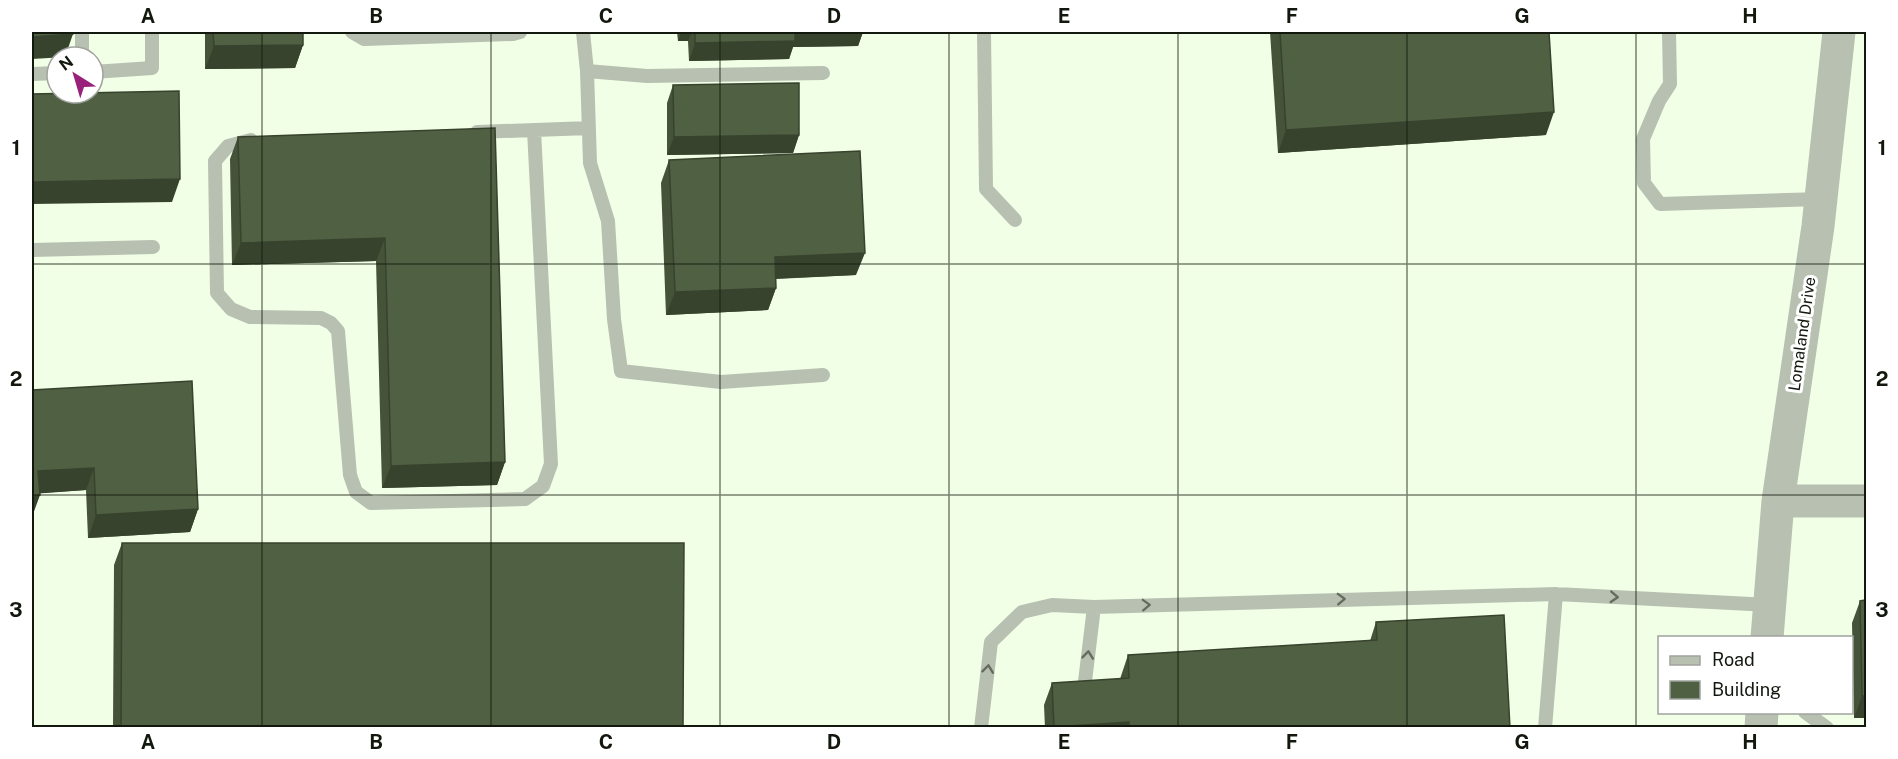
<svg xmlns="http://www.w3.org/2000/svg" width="1898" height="759" viewBox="0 0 1898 759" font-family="'Public Sans',sans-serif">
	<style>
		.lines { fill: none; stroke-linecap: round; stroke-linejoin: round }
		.service { stroke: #b8c0b1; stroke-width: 14 }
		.tertiary { stroke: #b8c0b1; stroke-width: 33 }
		.wall { fill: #455339 }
		.shaded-wall { fill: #38432e }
		.building { fill: #506042; stroke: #38432e; stroke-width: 1.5 }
		.oneway { stroke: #656c5f }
		.grid { fill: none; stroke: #12180d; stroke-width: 1.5; stroke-opacity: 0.55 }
		.labels { text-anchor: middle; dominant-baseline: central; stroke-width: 6; stroke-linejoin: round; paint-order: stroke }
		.street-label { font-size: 16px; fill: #12180d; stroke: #fff }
		.neatline { fill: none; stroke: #12180d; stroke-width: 2 }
		.grid-label { font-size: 20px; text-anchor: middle; font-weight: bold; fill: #12180d }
	</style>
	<rect width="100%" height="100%" fill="#f1ffe6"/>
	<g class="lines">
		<!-- service -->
		<path class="service" d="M 82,32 L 82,57
			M 352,32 L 364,39 L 513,34 L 520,32
			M 583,32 L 587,71 L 647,76 L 823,73
			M 984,32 L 986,189 L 1015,220
			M 1669,32 L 1670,84 L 1659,101 L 1643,139 L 1644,183 L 1660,204 L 1821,199
			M 587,71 L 590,163 L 608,221 L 614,319 L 621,371 L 721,382 L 823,375
			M 93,72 L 152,68 L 152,32
			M 32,74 L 57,73
			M 477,132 L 589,128
			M 251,140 L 228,146 L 215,161 L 217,293 L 231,309 L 250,317 L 321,318 L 331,323 L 338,331 L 350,475 L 356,492 L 371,503 L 525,499 L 543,486 L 551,464 L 534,130
			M 32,250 L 153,247
			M 1083,698 L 1094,607
			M 1805,712 L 1827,728
			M 981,728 L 991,642 L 1022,612 L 1052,605 L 1094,607 L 1556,594 L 1770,605
			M 1545,728 L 1556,594"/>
		<!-- tertiary -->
		<path class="tertiary" d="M 1778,501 L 1866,501
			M 1767,638 L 1778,501 L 1818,226 L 1839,32
			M 1761,728 L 1762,712"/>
	</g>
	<!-- wall -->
	<path class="wall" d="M 205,32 L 303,32 L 303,45 L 295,68 L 205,69 Z
		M 677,32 L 863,32 L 858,46 L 793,47 L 789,59 L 689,61 L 688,41 L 678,41 Z
		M 1270,32 L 1549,32 L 1546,135 L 1278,153 Z
		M 673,85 L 799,135 L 793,153 L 667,155 L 667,103 Z
		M 495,128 L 505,462 L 497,485 L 382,488 L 376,261 L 232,265 L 230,159 L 238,137 Z
		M 669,160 L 856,275 L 776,279 L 776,288 L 768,310 L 666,315 L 661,183 Z
		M 32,390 L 198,509 L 190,532 L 88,538 L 86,490 L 40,493 Z
		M 122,543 L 683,728 L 113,728 L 114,565 Z
		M 1866,600 L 1866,722 L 1866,718 L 1854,718 L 1852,623 L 1860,601 Z
		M 1376,622 L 1510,728 L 1045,728 L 1044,705 L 1052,683 L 1120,679 L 1128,655 L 1370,641 Z"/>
	<!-- shaded-wall -->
	<path class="shaded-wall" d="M 681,32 L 692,32 L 688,41 L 678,41 Z
		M 795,32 L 863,32 L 858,46 L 793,47 L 789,59 L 689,61 L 695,43 Z
		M 73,34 L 65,57 L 32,59 L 32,37 Z
		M 303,45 L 295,68 L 205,69 L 214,46 Z
		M 1554,112 L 1546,135 L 1278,153 L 1286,130 Z
		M 799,135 L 793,153 L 667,155 L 674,137 Z
		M 180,179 L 172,202 L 32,204 L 32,182 Z
		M 385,238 L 376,261 L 232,265 L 241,243 Z
		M 865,253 L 856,275 L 767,279 L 775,257 Z
		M 776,288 L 768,310 L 666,315 L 675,292 Z
		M 505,462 L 497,485 L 382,488 L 391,466 Z
		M 94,468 L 86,490 L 32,494 L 38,471 Z
		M 40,495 L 32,517 L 32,496 Z
		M 198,509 L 190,532 L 88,538 L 96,515 Z
		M 1862,696 L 1866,696 L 1866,718 L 1854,718 Z
		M 1129,722 L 1127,728 L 1054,728 L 1054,727 Z"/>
	<!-- building -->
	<path class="building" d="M 32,32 L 73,32 L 73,34 L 32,37 Z
		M 213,32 L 303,32 L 303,45 L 214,46 Z
		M 695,32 L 795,32 L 795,41 L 695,43 Z
		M 1280,32 L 1549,32 L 1554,112 L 1286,130 Z
		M 799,83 L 799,135 L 674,137 L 673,85 Z
		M 179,91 L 180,179 L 32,182 L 32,94 Z
		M 495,128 L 505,462 L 391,466 L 385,238 L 241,243 L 238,137 Z
		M 860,151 L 865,253 L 775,257 L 776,288 L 675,292 L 669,160 Z
		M 192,381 L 198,509 L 96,515 L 94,468 L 38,471 L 40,495 L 32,496 L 32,390 Z
		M 122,543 L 684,543 L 683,728 L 121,728 Z
		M 1866,600 L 1866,696 L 1862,696 L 1860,601 Z
		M 1504,615 L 1510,728 L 1129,728 L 1129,722 L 1054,727 L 1052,683 L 1129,678 L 1128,655 L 1377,640 L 1376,622 Z"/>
	<!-- one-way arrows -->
	<defs><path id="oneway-chevron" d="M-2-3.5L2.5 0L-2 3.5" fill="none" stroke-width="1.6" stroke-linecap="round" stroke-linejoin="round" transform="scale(1.5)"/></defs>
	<g class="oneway">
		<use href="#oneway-chevron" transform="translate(1614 597) rotate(3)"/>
		<use href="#oneway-chevron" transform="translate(1341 599) rotate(-2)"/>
		<use href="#oneway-chevron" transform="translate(1146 605) rotate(-2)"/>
		<use href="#oneway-chevron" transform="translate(1088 655) rotate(-84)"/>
		<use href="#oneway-chevron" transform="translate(988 669) rotate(-83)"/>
	</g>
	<!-- grid -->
	<path class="grid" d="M 262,32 L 262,728M 491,32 L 491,728M 720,32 L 720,728M 949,32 L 949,728M 1178,32 L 1178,728M 1407,32 L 1407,728M 1636,32 L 1636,728M 32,264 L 1866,264M 32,495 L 1866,495"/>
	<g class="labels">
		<!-- street labels -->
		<g class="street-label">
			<text transform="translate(1802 334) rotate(-82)">Lomaland Drive</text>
		</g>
	</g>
	<!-- border -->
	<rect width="1898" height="759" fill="none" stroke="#ffffff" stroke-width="66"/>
	<!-- legend -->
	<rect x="1658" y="636" width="195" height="78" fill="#ffffff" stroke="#a0a39e" stroke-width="1.5"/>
	<rect x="1670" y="656" width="30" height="9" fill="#b8c0b1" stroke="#a0a39e" stroke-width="1.5"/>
	<text x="1712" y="666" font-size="18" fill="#12180d">Road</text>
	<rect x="1670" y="681" width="30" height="18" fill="#506042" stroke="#a0a39e" stroke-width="1.5"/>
	<text x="1712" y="696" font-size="18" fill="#12180d">Building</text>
	<!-- north arrow -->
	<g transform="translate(75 75) rotate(323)"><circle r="28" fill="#ffffff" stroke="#a0a39e" stroke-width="1.5"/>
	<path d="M0-4.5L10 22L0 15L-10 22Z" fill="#9a217b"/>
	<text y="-9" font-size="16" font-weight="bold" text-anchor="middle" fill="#12180d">N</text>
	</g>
	<rect x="33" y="33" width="1832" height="693" class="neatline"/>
	<g class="grid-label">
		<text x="148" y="23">A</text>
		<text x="376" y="23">B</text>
		<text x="606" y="23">C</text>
		<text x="834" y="23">D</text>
		<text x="1064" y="23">E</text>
		<text x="1292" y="23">F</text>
		<text x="1522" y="23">G</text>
		<text x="1750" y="23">H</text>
		<text x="16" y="155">1</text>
		<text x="1882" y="155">1</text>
		<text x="16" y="386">2</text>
		<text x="1882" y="386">2</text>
		<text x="16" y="617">3</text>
		<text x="1882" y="617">3</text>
		<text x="148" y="749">A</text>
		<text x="376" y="749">B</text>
		<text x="606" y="749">C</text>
		<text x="834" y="749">D</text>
		<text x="1064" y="749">E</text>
		<text x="1292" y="749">F</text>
		<text x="1522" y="749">G</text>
		<text x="1750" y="749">H</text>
	</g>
</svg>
